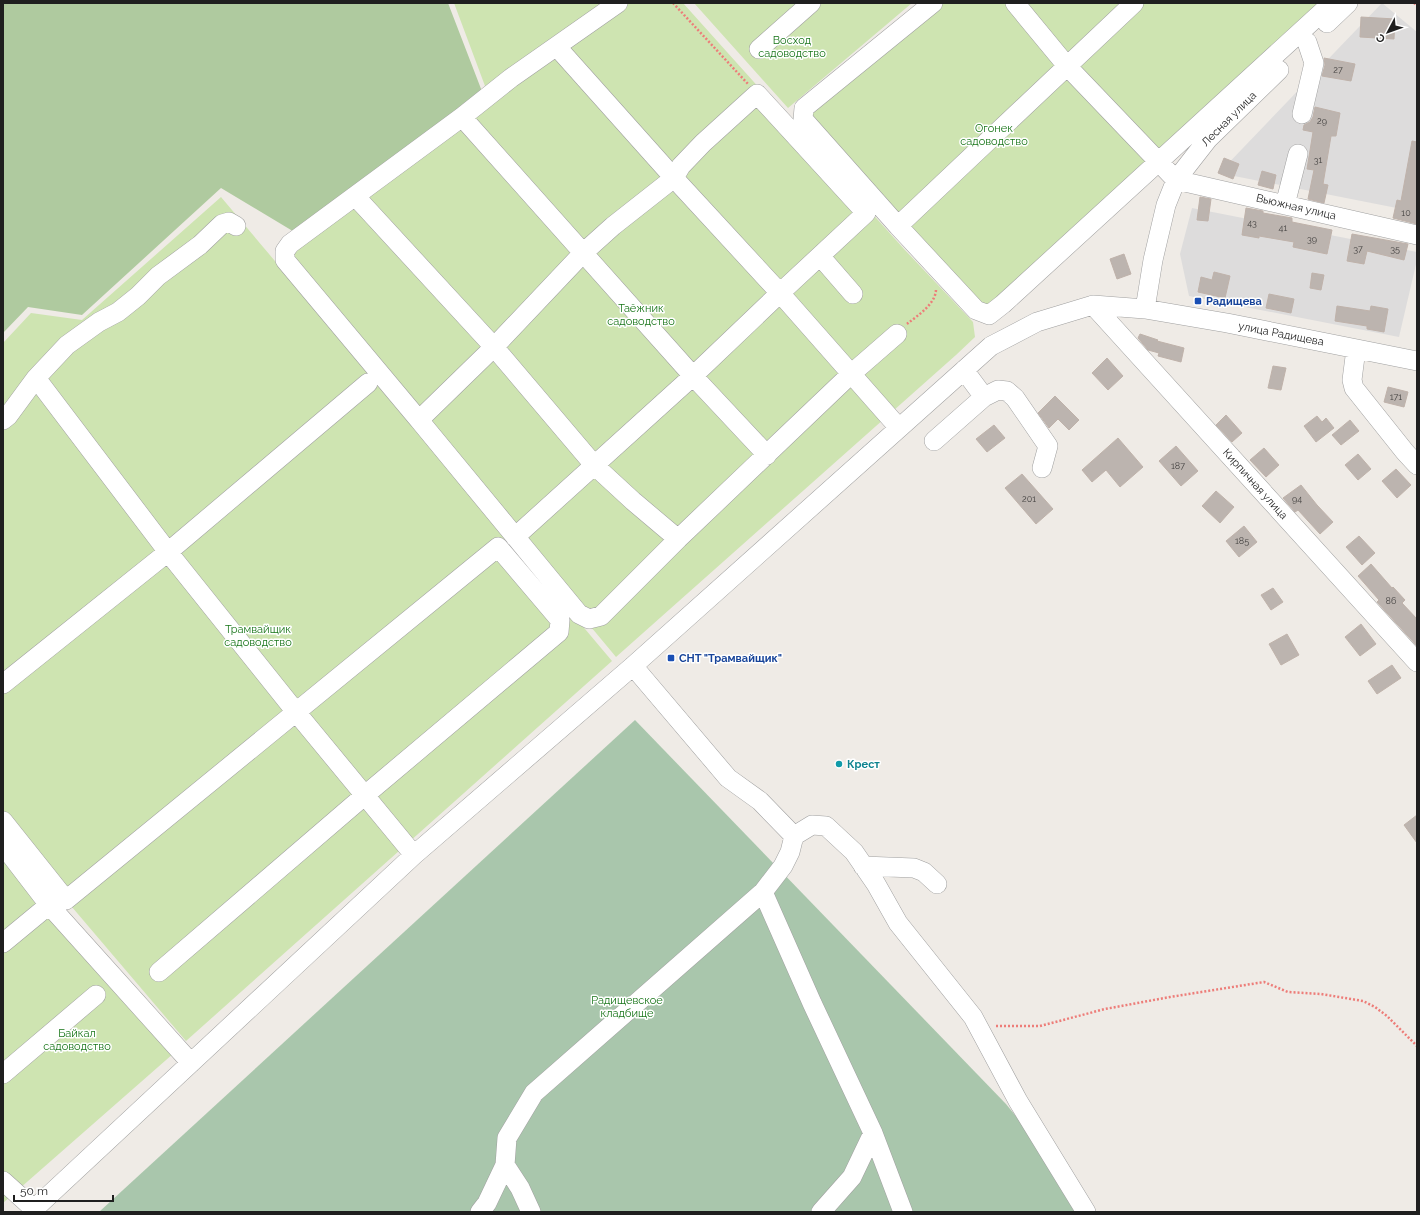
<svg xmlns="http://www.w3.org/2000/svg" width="1420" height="1215" viewBox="0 0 1420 1215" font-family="Raleway,sans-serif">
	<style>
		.residential { fill: #dddcdc }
		.grass { fill: #cee4b1 }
		.forest { fill: #afca9f }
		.cemetery { fill: #a9c6ac }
		.building { fill: #bcb4af; stroke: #bfb2aa }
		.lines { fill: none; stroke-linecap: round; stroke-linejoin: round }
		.minor-casing { stroke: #a0a0a0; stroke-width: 20 }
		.path { stroke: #ed7d79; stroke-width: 2.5; stroke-dasharray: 2 2; stroke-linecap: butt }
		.minor { stroke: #fff; stroke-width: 19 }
		.transit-dot { fill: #1a4fb4; stroke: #fff; stroke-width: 1.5 }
		.culture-dot { fill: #0f9aa8; stroke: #fff; stroke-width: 1.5 }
		.labels { text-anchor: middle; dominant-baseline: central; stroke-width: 3; stroke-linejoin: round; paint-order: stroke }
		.number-label { font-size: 9px; fill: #464443 }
		.park-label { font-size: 11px; fill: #167417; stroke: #fff }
		.street-label { font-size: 11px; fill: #1f1f1f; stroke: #fff }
		.transit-label { font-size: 11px; font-weight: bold; fill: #164399; stroke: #fff; text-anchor: start }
		.culture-label { font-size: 11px; font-weight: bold; fill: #0d838f; stroke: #fff; text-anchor: start }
	</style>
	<rect width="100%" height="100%" fill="#efebe6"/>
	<!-- residential -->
	<path class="residential" d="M 1382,3 L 1417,32 L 1417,212 L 1219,173 Z
		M 1192,208 L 1417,252 L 1417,260 L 1399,337 L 1189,296 L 1180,254 Z"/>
	<!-- grass -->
	<path class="grass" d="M 454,3 L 683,3 L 904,249 L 973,322 L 975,337 L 956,355 L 616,657 L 277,250 L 488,94 Z
		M 694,3 L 912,3 L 788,108 Z
		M 933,3 L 1332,3 L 989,315 L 804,108 Z
		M 221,197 L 612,661 L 186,1041 L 66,900 L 3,821 L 3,343 L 31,313 L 82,320 Z
		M 3,838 L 182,1046 L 3,1203 Z"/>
	<!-- forest -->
	<path class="forest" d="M 3,3 L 448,3 L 483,94 L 296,233 L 221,188 L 82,315 L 28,307 L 3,333 Z"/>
	<!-- cemetery -->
	<path class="cemetery" d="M 635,720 L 1006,1104 L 1094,1212 L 99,1212 Z"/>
	<!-- building -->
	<path class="building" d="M 1361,17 L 1395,19 L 1394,39 L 1360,37 Z
		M 1324,58 L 1355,64 L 1351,81 L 1322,76 L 1325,65 Z
		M 1315,107 L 1340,113 L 1336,136 L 1331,136 L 1323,184 L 1328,185 L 1324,203 L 1308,199 L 1314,170 L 1307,169 L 1313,132 L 1303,130 L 1304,125 L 1310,122 L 1313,117 Z
		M 1412,141 L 1417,142 L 1417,224 L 1393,218 L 1397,200 L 1401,201 Z
		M 1224,158 L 1239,164 L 1233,179 L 1218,173 Z
		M 1262,171 L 1276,175 L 1273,189 L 1258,185 Z
		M 1200,197 L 1211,199 L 1208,221 L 1197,220 Z
		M 1246,208 L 1263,211 L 1263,213 L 1292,218 L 1292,222 L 1332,230 L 1327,254 L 1293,247 L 1294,242 L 1259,236 L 1259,238 L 1242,235 Z
		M 1352,234 L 1408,244 L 1404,260 L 1367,251 L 1364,264 L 1347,261 Z
		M 1124,254 L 1131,274 L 1117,279 L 1110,259 Z
		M 1214,272 L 1230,276 L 1225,298 L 1198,292 L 1201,277 L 1212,280 Z
		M 1312,273 L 1324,275 L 1321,290 L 1310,288 Z
		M 1269,294 L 1294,299 L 1291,313 L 1266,308 Z
		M 1337,306 L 1370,311 L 1371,306 L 1388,309 L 1384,332 L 1367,329 L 1367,326 L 1335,321 Z
		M 1140,334 L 1158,340 L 1157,341 L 1184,348 L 1181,362 L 1158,356 L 1159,353 L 1148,350 L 1138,338 Z
		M 1107,358 L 1123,376 L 1108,390 L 1092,373 Z
		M 1273,366 L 1286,368 L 1281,390 L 1268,388 Z
		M 1388,387 L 1408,392 L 1404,407 L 1384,402 Z
		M 1055,396 L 1079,420 L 1069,430 L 1058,419 L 1049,428 L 1038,413 Z
		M 1226,415 L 1242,433 L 1232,442 L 1216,425 Z
		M 1317,416 L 1322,422 L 1326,418 L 1334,428 L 1316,442 L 1304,426 Z
		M 1350,420 L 1359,431 L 1341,445 L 1332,435 Z
		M 994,425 L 1005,438 L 987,452 L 976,439 Z
		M 1118,438 L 1143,467 L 1120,487 L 1106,470 L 1092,482 L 1082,470 Z
		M 1176,446 L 1198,471 L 1181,486 L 1159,461 Z
		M 1264,448 L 1279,465 L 1266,477 L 1250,460 Z
		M 1358,454 L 1371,469 L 1358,480 L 1345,465 Z
		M 1396,469 L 1411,485 L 1397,498 L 1382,481 Z
		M 1022,474 L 1053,509 L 1036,524 L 1005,488 Z
		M 1301,485 L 1317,505 L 1333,522 L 1320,534 L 1298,510 L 1295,512 L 1283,498 Z
		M 1216,491 L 1234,507 L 1220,523 L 1202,506 Z
		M 1244,526 L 1257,542 L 1239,557 L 1226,541 Z
		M 1359,536 L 1375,553 L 1362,565 L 1346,547 Z
		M 1371,564 L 1392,588 L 1393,587 L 1405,600 L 1402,603 L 1417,619 L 1417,646 L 1377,602 L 1379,600 L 1358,576 Z
		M 1273,588 L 1283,602 L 1271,610 L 1261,595 Z
		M 1361,624 L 1376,644 L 1360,656 L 1345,637 Z
		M 1287,634 L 1299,655 L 1281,665 L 1269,644 Z
		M 1392,665 L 1401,678 L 1377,694 L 1368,681 Z
		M 1417,815 L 1417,843 L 1404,825 Z"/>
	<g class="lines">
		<defs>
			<path id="minor" d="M 618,3 L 511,78 L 462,117 L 355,196 L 494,347 L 595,466 L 633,501 L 678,539 L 851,374 L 897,334
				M 933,3 L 804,108 L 803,119 L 898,226 L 976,310 L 989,315 L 1003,304 L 1332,3
				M 1015,3 L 1067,66 L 1176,180 L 1417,235
				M 1327,23 L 1348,3
				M 557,47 L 674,178 L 780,293 L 866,213 L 757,94 L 703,143 L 681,166 L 674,178 L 613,226 L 583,253 L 494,347 L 419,420 L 579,614 L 589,619 L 601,616 L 678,539
				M 759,49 L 811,3
				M 1302,114 L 1314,63 L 1307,42
				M 462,117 L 693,376 L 780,293 L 899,428
				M 355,196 L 290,244 L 285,251 L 285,260 L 419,420
				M 1285,205 L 1298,154
				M 898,226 L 1134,3
				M 820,256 L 853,294
				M 1093,305 L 1417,662
				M 1145,309 L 1153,260 L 1166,205 L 1176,180 L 1208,139 L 1279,70
				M 1356,349 L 1352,380 L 1354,388 L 1405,452 L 1417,465
				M 964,370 L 984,397 L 998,390 L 1007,391 L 1015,398 L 1048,446 L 1042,468
				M 36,378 L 168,552 L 296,712 L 414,855
				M 3,420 L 8,416 L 36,378 L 67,345 L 99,322 L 118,312 L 138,296 L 158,276 L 200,245 L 222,224 L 229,222 L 236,226
				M 934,441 L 984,397
				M 515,537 L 693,376 L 767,455
				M 3,684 L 168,552 L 368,383
				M 3,821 L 66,900 L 498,547 L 560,620 L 559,632 L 364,796 L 159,972
				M 794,836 L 812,825 L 826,826 L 854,852 L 876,884 L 898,923 L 973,1017 L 1018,1101 L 1086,1212
				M 3,845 L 49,905 L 191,1063
				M 863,866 L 914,868 L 924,872 L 937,884
				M 763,892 L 812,1003 L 873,1133 L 903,1212
				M 3,943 L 49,905
				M 3,1074 L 96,995
				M 505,1165 L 520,1188 L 531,1212
				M 3,1181 L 34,1209
				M 31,1212 L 414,855 L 633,666 L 991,346 L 1037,322 L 1093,305 L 1145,309 L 1227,323 L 1417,361
				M 480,1212 L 487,1203 L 505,1165 L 507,1138 L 534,1093 L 763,892 L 783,866 L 790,852 L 794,836 L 760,801 L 728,778 L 633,666
				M 821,1212 L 852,1177 L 873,1133"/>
		</defs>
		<!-- minor casing -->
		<use href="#minor" class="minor-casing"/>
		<!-- path -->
		<path class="path" d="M 673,3 L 748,84
			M 1414,3 L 1417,5
			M 907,324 C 918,315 936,304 936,289
			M 996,1026 L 1040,1026 L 1105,1009 L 1170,997 L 1264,982 L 1288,992 L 1321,994 L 1363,1001 L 1375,1007 L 1387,1016 L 1417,1046"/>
		<!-- minor -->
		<use href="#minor" class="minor"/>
	</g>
	<!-- markers -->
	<g class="transit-dot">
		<rect x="1194" y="297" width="8" height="8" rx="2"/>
		<rect x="667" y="654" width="8" height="8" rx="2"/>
	</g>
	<circle class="culture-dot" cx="839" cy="764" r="4"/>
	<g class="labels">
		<!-- number labels -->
		<g class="number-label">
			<text x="1338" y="70">27</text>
			<text x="1322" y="121">29</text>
			<text x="1318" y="160">31</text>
			<text x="1406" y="213">10</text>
			<text x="1252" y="223">43</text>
			<text x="1283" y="228">41</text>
			<text x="1312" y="239">39</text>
			<text x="1358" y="249">37</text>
			<text x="1395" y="249">35</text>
			<text x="1396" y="397">171</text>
			<text x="1178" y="466">187</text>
			<text x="1029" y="499">201</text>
			<text x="1297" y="499">94</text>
			<text x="1242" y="541">185</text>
			<text x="1391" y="601">86</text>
		</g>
		<!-- park labels -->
		<g class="park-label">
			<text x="792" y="40">Восход<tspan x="792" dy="13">садоводство</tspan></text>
			<text x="994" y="128">Огонек<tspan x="994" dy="13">садоводство</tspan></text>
			<text x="641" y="308">Таёжник<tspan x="641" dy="13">садоводство</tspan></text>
			<text x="258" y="629">Трамвайщик<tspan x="258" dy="13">садоводство</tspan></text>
			<text x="627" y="1000">Радищевское<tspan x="627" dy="13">кладбище</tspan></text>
			<text x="77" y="1033">Байкал<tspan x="77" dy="13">садоводство</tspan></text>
		</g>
		<!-- street labels -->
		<g class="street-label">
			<text transform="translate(1229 119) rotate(-45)">Лесная улица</text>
			<text transform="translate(1296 207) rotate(13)">Вьюжная улица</text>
			<text transform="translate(1281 334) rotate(11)">улица Радищева</text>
			<text transform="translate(1255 484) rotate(48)">Кирпичная улица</text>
		</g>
		<!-- transit labels -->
		<g class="transit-label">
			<text x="1206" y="301">Радищева</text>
			<text x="679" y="658">СНТ "Трамвайщик"</text>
		</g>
		<!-- culture labels -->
		<g class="culture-label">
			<text x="847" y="764">Крест</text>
		</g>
	</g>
	<!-- border -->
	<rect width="1420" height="1215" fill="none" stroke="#1f1f1f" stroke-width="8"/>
	<!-- north arrow -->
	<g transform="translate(1388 32) rotate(229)" stroke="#ffffff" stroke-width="3" paint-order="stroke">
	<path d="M0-3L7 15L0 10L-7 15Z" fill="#1f1f1f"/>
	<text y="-6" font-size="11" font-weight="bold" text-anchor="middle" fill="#1f1f1f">С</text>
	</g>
	<!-- scale -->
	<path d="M14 1195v6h99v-6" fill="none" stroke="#1f1f1f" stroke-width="2"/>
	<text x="20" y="1195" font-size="12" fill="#1f1f1f" stroke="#ffffff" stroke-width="3" paint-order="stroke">50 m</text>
</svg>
